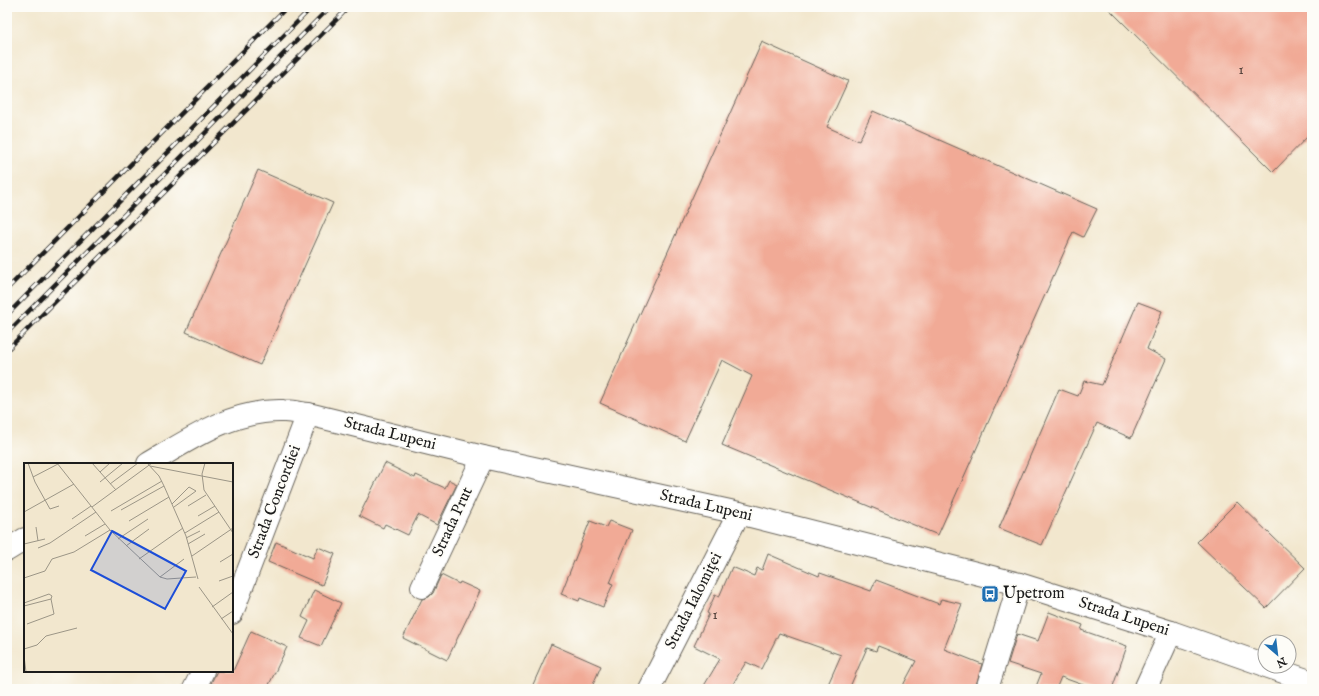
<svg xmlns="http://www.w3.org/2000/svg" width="1319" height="696" viewBox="0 0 1319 696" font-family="'IM FELL English',serif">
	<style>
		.building { fill: #f1aa96 }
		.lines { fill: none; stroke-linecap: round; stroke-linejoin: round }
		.street-casing { stroke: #67635a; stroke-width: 24 }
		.secondary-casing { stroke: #67635a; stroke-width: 24 }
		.street { stroke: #fff; stroke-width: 22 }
		.secondary { stroke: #fff; stroke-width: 22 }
		.rail-casing { stroke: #1c1c1c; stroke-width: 4.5 }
		.rail { stroke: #fdfcf7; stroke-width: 3; stroke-dasharray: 9; stroke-linecap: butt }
		.labels { text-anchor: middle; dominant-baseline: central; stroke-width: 3.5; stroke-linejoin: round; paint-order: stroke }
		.number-label { font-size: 14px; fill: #51403a }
		.street-label { font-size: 16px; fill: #1c1c1c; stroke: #fdfcf7 }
		.poi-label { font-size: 16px; fill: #1c1c1c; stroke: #fdfcf7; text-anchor: start }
		.inset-road { fill: none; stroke: #9c9687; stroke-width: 1 }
		.view { fill: #1d4ed8; fill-opacity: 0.15; stroke: #1d4ed8; stroke-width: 2 }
		.inset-edge { fill: none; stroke: #1c1c1c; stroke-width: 2 }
	</style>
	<rect width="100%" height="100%" fill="#fdfcf7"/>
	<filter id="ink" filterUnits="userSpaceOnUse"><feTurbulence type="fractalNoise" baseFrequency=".025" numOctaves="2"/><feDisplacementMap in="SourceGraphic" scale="8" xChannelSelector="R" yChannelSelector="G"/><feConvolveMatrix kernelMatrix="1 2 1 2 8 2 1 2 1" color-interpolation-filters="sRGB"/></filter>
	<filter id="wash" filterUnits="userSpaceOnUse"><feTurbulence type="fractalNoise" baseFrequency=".012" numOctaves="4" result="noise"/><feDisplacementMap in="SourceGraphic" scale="16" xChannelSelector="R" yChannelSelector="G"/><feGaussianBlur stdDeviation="0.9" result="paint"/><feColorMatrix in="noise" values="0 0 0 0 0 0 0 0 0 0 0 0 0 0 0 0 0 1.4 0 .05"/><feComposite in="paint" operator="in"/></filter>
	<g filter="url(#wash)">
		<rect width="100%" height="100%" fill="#f2e7ce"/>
		<g id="blocks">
			<!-- building -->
			<path class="building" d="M 1107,7 L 1312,7 L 1312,132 L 1273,172 Z
				M 762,42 L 848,81 L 827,127 L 859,141 L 873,111 L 1097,209 L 1083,237 L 1073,232 L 938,535 L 722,445 L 752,376 L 722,360 L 685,441 L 600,403 Z
				M 258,170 L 333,203 L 260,365 L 186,332 Z
				M 1138,302 L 1162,311 L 1147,349 L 1166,359 L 1131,438 L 1097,423 L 1042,545 L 999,528 L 1059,389 L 1078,396 L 1084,381 L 1102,385 Z
				M 385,463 L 415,478 L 416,475 L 445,488 L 449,480 L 457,484 L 437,525 L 418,515 L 408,535 L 385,524 L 383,528 L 359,516 Z
				M 1237,502 L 1305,568 L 1266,608 L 1197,542 Z
				M 590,521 L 606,527 L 609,521 L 632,530 L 610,583 L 613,584 L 603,607 L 580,598 L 579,601 L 561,594 Z
				M 276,542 L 313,558 L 318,547 L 335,554 L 322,585 L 268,562 Z
				M 768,554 L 819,576 L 820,573 L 871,591 L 876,580 L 939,604 L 941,599 L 962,604 L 944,649 L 982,664 L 975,689 L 901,689 L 916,661 L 878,646 L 876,651 L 867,648 L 849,689 L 826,689 L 841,655 L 779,633 L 761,669 L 746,662 L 730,689 L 702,689 L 720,659 L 694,646 L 709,614 L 707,613 L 715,595 L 719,597 L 732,567 L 754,576 L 757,568 L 762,570 Z
				M 441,575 L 459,584 L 460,582 L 480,591 L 447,660 L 403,638 L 422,599 L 429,597 L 433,593 Z
				M 314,590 L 341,603 L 321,646 L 301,638 L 309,621 L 302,617 Z
				M 1049,612 L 1083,625 L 1081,630 L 1127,646 L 1112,689 L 1094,689 L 1061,677 L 1056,689 L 1035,689 L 1041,674 L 1008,663 L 1017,634 L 1038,641 Z
				M 251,631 L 287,647 L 267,689 L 224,689 L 211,683 L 217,671 L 233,671 Z
				M 551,644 L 601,666 L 591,689 L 531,689 Z"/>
		</g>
	</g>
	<g filter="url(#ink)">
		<use href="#blocks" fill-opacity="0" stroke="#67635a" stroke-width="1"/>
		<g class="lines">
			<defs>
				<path id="street" d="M 422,587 L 483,457
					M 232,613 L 308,414
					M 194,689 L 203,671
					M 649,689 L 739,513
					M 987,689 L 1019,584
					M 1145,689 L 1171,632"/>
				<path id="secondary" d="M 148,464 C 190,439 233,409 284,411 C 292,411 300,413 308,414 L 483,457 L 739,513 L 1019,584 L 1171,632 L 1265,665
					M 7,550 L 25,539
					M 1266,666 L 1312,682"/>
			</defs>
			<!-- street casing -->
			<use href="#street" class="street-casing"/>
			<!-- secondary casing -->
			<use href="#secondary" class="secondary-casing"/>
			<!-- street -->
			<use href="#street" class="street"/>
			<!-- secondary -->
			<use href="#secondary" class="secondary"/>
			<defs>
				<path id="rail" d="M 7,289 L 287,7
					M 7,315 L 312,7
					M 7,333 L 330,7
					M 7,350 L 349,7"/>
			</defs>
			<!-- rail casing -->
			<use href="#rail" class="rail-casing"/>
			<!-- rail -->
			<use href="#rail" class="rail"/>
		</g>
	</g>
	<!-- icons -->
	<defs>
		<symbol id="bus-square" viewBox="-11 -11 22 22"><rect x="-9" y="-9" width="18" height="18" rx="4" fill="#1f6fb2" stroke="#fdfcf7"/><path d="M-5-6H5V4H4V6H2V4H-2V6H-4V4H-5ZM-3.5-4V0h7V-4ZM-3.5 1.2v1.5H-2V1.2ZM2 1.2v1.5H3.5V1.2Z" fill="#fff"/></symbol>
	</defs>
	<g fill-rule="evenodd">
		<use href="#bus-square" x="980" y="584" width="20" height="20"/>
	</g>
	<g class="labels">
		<!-- number labels -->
		<g class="number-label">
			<text x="1241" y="70">1</text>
			<text x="715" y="615">1</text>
		</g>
		<!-- street labels -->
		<g class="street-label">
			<text transform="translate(390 434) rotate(14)">Strada Lupeni</text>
			<text transform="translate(275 502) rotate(-69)">Strada Concordiei</text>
			<text transform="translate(706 506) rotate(13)">Strada Lupeni</text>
			<text transform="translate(453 522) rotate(-65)">Strada Prut</text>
			<text transform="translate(694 601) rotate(-63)">Strada Ialomiței</text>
			<text transform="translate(1124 617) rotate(18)">Strada Lupeni</text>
		</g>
		<!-- poi labels -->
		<g class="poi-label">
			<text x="1003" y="594">Upetrom</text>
		</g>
	</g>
	<!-- overview -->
	<g transform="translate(24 463)">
		<rect width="209" height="209" fill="#f2e7ce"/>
		<path class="inset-road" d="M 4,0 L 11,19 L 26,46 L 35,43M 33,0 L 86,67 L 136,114 L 143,116 L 172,114M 68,0 L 92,27M 123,0 L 135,13 L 140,23 L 162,73 L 174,116M 181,0 L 178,11 L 180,27 L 209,70M 126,3 L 209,19M 76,9 L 86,0M 9,14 L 34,1M 76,19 L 99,0M 86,21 L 114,0M 148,41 L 165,24 L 172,28 L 150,44M 164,43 L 182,32M 68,44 L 128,0M 97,47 L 140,23M 87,48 L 138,18M 0,49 L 50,21M 174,53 L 191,43M 48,56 L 67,43M 105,58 L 145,34M 12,64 L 14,78M 161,70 L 195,49M 61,73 L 81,61M 162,75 L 176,68M 94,76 L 124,56M 0,81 L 21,76M 164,81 L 181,71M 102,83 L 125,66M 14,85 L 26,80 L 72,49M 168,93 L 209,65M 115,96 L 159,65M 196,99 L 209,91M 136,114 L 160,96M 0,115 L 21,108 L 28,96 L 50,89 L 86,67M 195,118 L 209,113M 175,124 L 209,171M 0,140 L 25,131 L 28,133 L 27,136 L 30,151 L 3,161M 0,143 L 27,136M 188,144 L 209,129M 197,156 L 209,148M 0,186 L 13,182 L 22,173 L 53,165M 0,193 L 2,209"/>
		<path class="view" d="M 88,68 L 162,108 L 141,146 L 67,107 Z"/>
		<rect width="209" height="209" class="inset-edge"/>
	</g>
	<!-- margin -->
	<rect width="1319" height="696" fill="none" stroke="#fdfcf7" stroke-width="24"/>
	<!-- north arrow -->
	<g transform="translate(1277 654) rotate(152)"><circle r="19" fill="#fdfcf7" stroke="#a3a29f"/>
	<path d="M0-3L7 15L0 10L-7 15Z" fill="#1f6fb2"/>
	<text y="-6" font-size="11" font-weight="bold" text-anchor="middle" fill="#1c1c1c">N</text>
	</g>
</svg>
